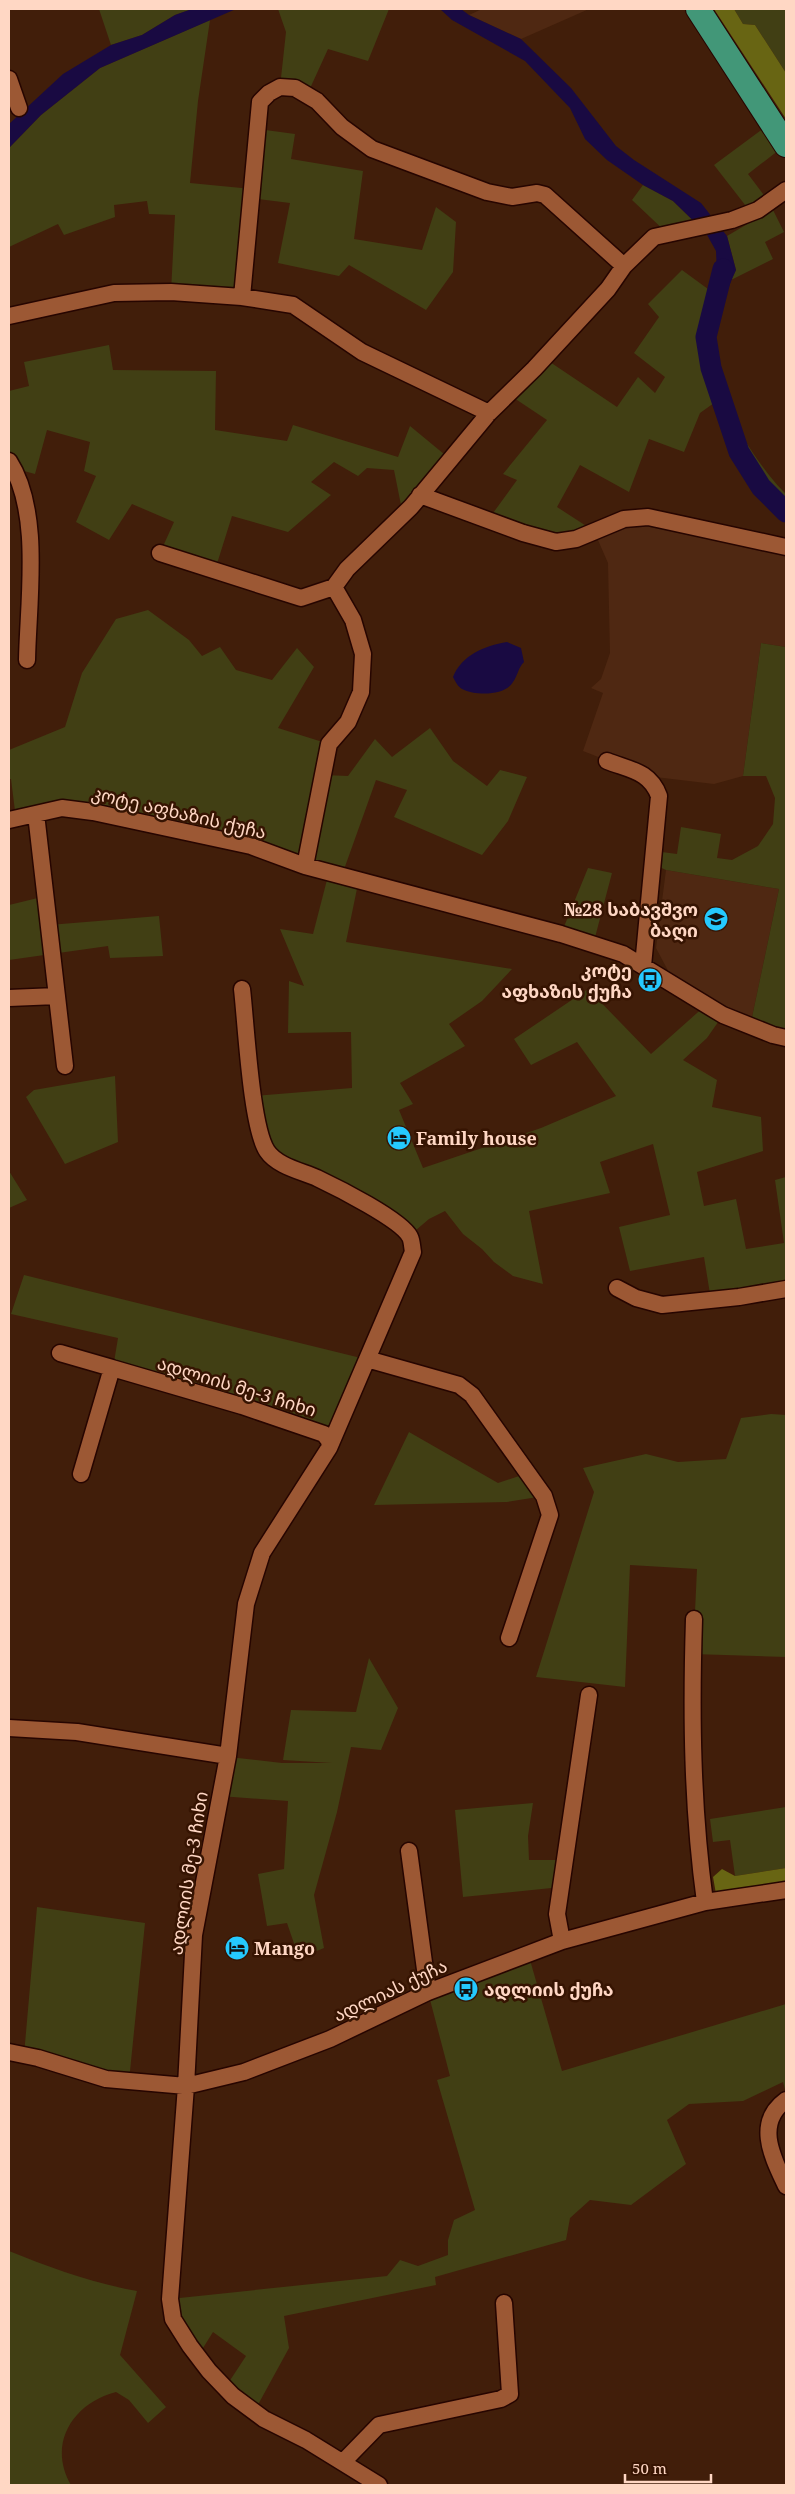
<svg xmlns="http://www.w3.org/2000/svg" width="795" height="2494" viewBox="0 0 795 2494" font-family="'Noto Serif','Noto Sans Georgian',serif">
	<style>
		.built { fill: #4f2812 }
		.green { fill: #413f14 }
		.forest { fill: #686513 }
		.water { fill: #190a42 }
		.lines { fill: none; stroke-linecap: round; stroke-linejoin: round }
		.river { stroke: #190a42; stroke-width: 21 }
		.minor-casing { stroke: #260500; stroke-width: 19 }
		.highway-casing { stroke: #260500; stroke-width: 26 }
		.minor { stroke: #9c5834; stroke-width: 16 }
		.highway { stroke: #429778; stroke-width: 24 }
		.labels { text-anchor: middle; dominant-baseline: central; stroke-width: 5; stroke-linejoin: round; paint-order: stroke }
		.street-label { font-size: 18px; fill: #ffd7c4; stroke: #361402 }
		.poi-label { font-size: 18px; font-weight: bold; fill: #ffd7c4; stroke: #361402; text-anchor: start }
	</style>
	<rect width="100%" height="100%" fill="#411e0a"/>
	<!-- built -->
	<path class="built" d="M 482,9 L 589,9 L 521,39 L 469,15 Z
		M 624,519 L 786,547 L 786,647 L 761,643 L 743,776 L 714,784 L 647,776 L 583,751 L 603,693 L 591,688 L 601,679 L 610,653 L 608,563 L 594,531 Z
		M 666,870 L 779,889 L 751,1022 L 673,980 L 656,948 Z"/>
	<!-- green -->
	<path class="green" d="M 99,9 L 192,9 L 175,15 L 142,35 L 111,45 Z
		M 278,9 L 389,9 L 368,61 L 328,49 L 307,95 L 280,87 L 286,32 Z
		M 734,9 L 786,9 L 786,73 L 755,25 L 743,24 Z
		M 210,20 L 198,101 L 190,183 L 252,189 L 258,129 L 295,134 L 291,159 L 363,171 L 354,239 L 422,250 L 436,207 L 456,222 L 453,272 L 426,310 L 349,265 L 339,276 L 278,263 L 290,203 L 251,198 L 242,297 L 171,292 L 175,215 L 149,214 L 147,201 L 114,205 L 115,217 L 64,235 L 58,224 L 9,247 L 9,148 L 41,115 L 100,68 Z
		M 764,128 L 779,150 L 748,174 L 769,202 L 784,232 L 765,242 L 773,259 L 731,280 L 736,270 L 727,236 L 756,219 L 714,165 Z
		M 643,185 L 673,201 L 706,233 L 668,234 L 632,200 Z
		M 682,270 L 723,300 C 718,311 707,327 706,339 C 705,382 756,466 786,494 L 786,512 L 761,487 L 739,452 L 721,398 L 700,413 L 684,452 L 649,439 L 629,492 L 580,465 L 557,507 L 594,531 L 576,539 L 488,520 L 517,480 L 503,474 L 547,420 L 508,394 L 544,358 L 617,407 L 638,377 L 655,393 L 665,377 L 634,353 L 659,317 L 648,304 Z
		M 109,345 L 113,370 L 216,371 L 215,430 L 287,441 L 293,425 L 398,457 L 410,426 L 450,459 L 403,515 L 394,470 L 367,468 L 358,476 L 334,462 L 311,482 L 331,495 L 288,532 L 232,516 L 215,570 L 160,553 L 174,522 L 132,504 L 109,540 L 76,522 L 96,476 L 84,471 L 90,442 L 47,430 L 35,474 L 13,468 L 9,461 L 9,391 L 29,386 L 24,362 Z
		M 148,610 L 189,640 L 202,656 L 220,647 L 236,670 L 272,680 L 297,648 L 314,667 L 278,728 L 329,744 L 324,775 L 348,776 L 375,739 L 392,757 L 430,728 L 453,761 L 487,786 L 500,770 L 527,777 L 508,821 L 482,855 L 394,817 L 407,790 L 376,780 L 342,875 L 359,879 L 346,942 L 512,969 L 482,1001 L 449,1024 L 465,1046 L 400,1083 L 413,1104 L 399,1110 L 423,1168 L 541,1128 L 616,1096 L 577,1042 L 531,1065 L 514,1039 L 588,989 L 651,1054 L 706,1005 L 723,1015 L 707,1038 L 683,1060 L 717,1080 L 712,1107 L 761,1117 L 763,1151 L 697,1172 L 704,1206 L 736,1199 L 746,1249 L 784,1243 L 775,1180 L 786,1177 L 786,1289 L 711,1300 L 704,1257 L 630,1271 L 619,1227 L 670,1215 L 653,1144 L 600,1162 L 610,1193 L 529,1211 L 543,1284 L 513,1276 L 494,1262 L 482,1249 L 463,1234 L 445,1211 L 429,1219 L 409,1236 L 276,1159 L 254,1096 L 352,1088 L 351,1032 L 288,1033 L 289,981 L 304,986 L 280,929 L 313,934 L 329,872 L 93,812 L 16,819 L 11,779 L 9,779 L 9,750 L 65,727 L 82,673 L 116,619 Z
		M 761,643 L 786,647 L 786,1034 L 751,1022 L 779,889 L 666,870 L 653,864 L 654,851 L 677,854 L 681,827 L 721,834 L 717,858 L 732,860 L 758,846 L 773,824 L 775,798 L 766,776 L 743,776 Z
		M 588,868 L 612,873 L 593,945 L 561,934 Z
		M 46,896 L 49,925 L 159,916 L 163,956 L 110,958 L 108,946 L 9,960 L 9,905 Z
		M 115,1076 L 118,1142 L 65,1164 L 26,1097 L 34,1090 Z
		M 9,1171 L 27,1200 L 9,1208 Z
		M 24,1275 L 365,1359 L 329,1442 L 113,1368 L 118,1338 L 11,1314 Z
		M 771,1414 L 786,1415 L 786,1657 L 693,1654 L 697,1569 L 630,1565 L 625,1687 L 536,1677 L 594,1492 L 583,1468 L 646,1454 L 678,1462 L 726,1459 L 741,1418 Z
		M 409,1432 L 498,1483 L 528,1473 L 544,1496 L 507,1502 L 374,1505 Z
		M 369,1658 L 398,1708 L 381,1750 L 351,1747 L 337,1812 L 314,1895 L 324,1948 L 299,1958 L 287,1923 L 267,1926 L 258,1874 L 284,1869 L 288,1801 L 220,1796 L 229,1757 L 282,1763 L 332,1763 L 283,1760 L 291,1710 L 356,1712 Z
		M 533,1803 L 528,1836 L 529,1860 L 564,1860 L 561,1887 L 463,1897 L 455,1810 Z
		M 786,1807 L 786,1868 L 735,1876 L 730,1840 L 713,1842 L 710,1819 Z
		M 37,1907 L 145,1923 L 129,2081 L 24,2055 Z
		M 530,1960 L 562,2071 L 786,2004 L 786,2093 L 783,2082 L 743,2101 L 689,2104 L 667,2120 L 686,2164 L 631,2205 L 590,2200 L 570,2218 L 566,2240 L 435,2277 L 436,2285 L 284,2316 L 289,2348 L 254,2412 L 225,2388 L 246,2356 L 213,2332 L 198,2356 L 170,2299 L 387,2276 L 400,2260 L 418,2266 L 448,2255 L 448,2240 L 454,2220 L 475,2210 L 437,2080 L 450,2076 L 428,1992 Z
		M 9,2251 C 51,2268 92,2283 137,2291 L 120,2355 L 166,2407 L 148,2423 L 129,2400 L 116,2392 C 73,2403 47,2444 71,2485 L 9,2485 Z"/>
	<!-- forest -->
	<path class="forest" d="M 714,9 L 734,9 L 743,24 L 755,25 L 786,73 L 786,119 Z
		M 786,1868 L 786,1883 L 716,1894 L 713,1877 L 722,1869 L 735,1876 Z"/>
	<!-- water -->
	<path class="water" d="M 192,9 L 236,9 L 100,68 L 41,115 L 9,148 L 9,124 L 63,74 L 111,45 L 142,35 L 175,15 Z
		M 440,9 L 461,9 L 469,15 L 521,39 L 571,88 L 616,146 L 634,160 L 701,203 L 727,236 L 736,270 L 723,300 L 712,292 L 717,275 L 716,251 L 706,233 L 673,201 L 643,185 L 607,160 L 585,139 L 570,108 L 525,61 L 452,20 Z
		M 507,642 L 521,648 L 524,662 C 518,668 518,675 513,682 C 505,696 476,696 462,689 C 458,687 455,681 453,677 C 462,655 484,646 507,642 Z"/>
	<g class="lines">
		<!-- river -->
		<path class="river" d="M 723,269 L 706,337 L 711,368 L 739,452 L 761,487 L 786,512"/>
		<defs>
			<path id="minor" d="M 9,79 L 19,108
				M 242,297 L 260,102 L 269,93 L 280,87 L 295,88 L 317,101 L 342,127 L 372,149 L 487,192 L 512,197 L 537,193 L 545,195 L 624,266
				M 9,316 L 114,293 L 171,292 L 242,297 L 293,305 L 362,352 L 489,413
				M 9,461 C 42,512 28,601 27,660
				M 420,495 L 523,533 L 556,542 L 576,539 L 624,519 L 648,517 L 786,547
				M 160,553 L 301,598 L 334,587
				M 607,761 C 630,770 650,771 659,796 L 643,966
				M 36,814 L 65,1066
				M 9,820 L 62,808 L 93,812 L 251,846 L 305,866 L 561,934 L 623,954 L 723,1015 L 773,1035 L 786,1038
				M 305,866 L 329,744 L 348,722 L 361,692 L 363,654 L 353,620 L 334,587 L 347,569 L 411,507 L 489,413 L 534,369 L 608,289 L 624,266 L 654,237 L 732,220 L 758,210 L 786,190
				M 242,989 C 246,1023 251,1127 267,1151 C 277,1166 301,1171 317,1178 C 336,1187 402,1220 410,1237 C 412,1241 412,1247 413,1252 L 329,1448
				M 9,998 L 57,996
				M 617,1288 L 636,1298 L 662,1305 L 739,1297 L 786,1289
				M 60,1353 L 112,1368
				M 367,1359 L 459,1385 L 472,1395 L 544,1496 L 550,1515 L 509,1638
				M 81,1474 L 112,1368 L 242,1406 L 324,1434 L 330,1442 L 329,1448 L 262,1553 L 246,1604 L 228,1756 L 194,1935 L 186,2086 L 170,2299 L 173,2319 L 190,2346 L 209,2371 L 233,2396 L 264,2419 L 306,2440 L 379,2485
				M 694,1619 C 691,1715 692,1807 705,1902
				M 9,1728 L 77,1732 L 228,1756
				M 409,1851 L 428,1992
				M 562,1941 L 557,1914 L 589,1695
				M 9,2052 L 38,2058 L 106,2079 L 186,2086 L 244,2072 L 330,2039 L 428,1992 L 562,1941 L 705,1902 L 786,1890
				M 786,2100 C 754,2123 773,2158 786,2186
				M 343,2462 L 379,2425 L 501,2399 L 510,2394 L 504,2303"/>
			<path id="highway" d="M 698,9 L 786,145"/>
		</defs>
		<!-- minor casing -->
		<use href="#minor" class="minor-casing"/>
		<!-- highway casing -->
		<use href="#highway" class="highway-casing"/>
		<!-- minor -->
		<use href="#minor" class="minor"/>
		<!-- highway -->
		<use href="#highway" class="highway"/>
	</g>
	<!-- icons -->
	<defs>
		<symbol id="school-disc" viewBox="-11 -11 22 22"><circle r="9.5" fill="#25c9fe" stroke="#361402"/><path d="M0-5L7-2L0 1L-7-2ZM-4 1L0 2.5L4 1V4Q0 6-4 4Z" fill="#111"/></symbol>
		<symbol id="bus-disc" viewBox="-11 -11 22 22"><circle r="9.5" fill="#25c9fe" stroke="#361402"/><path d="M-5-6H5V4H4V6H2V4H-2V6H-4V4H-5ZM-3.5-4V0h7V-4ZM-3.5 1.2v1.5H-2V1.2ZM2 1.2v1.5H3.5V1.2Z" fill="#111"/></symbol>
		<symbol id="hotel-disc" viewBox="-11 -11 22 22"><circle r="9.5" fill="#25c9fe" stroke="#361402"/><path d="M-6-4.5h1.5V1H6V5H4.5V3h-9V5H-6ZM-4 0a1.8 1.8 0 1 1 3.6 0ZM.5 0V-2.5h3Q6-2.5 6 0Z" fill="#111"/></symbol>
	</defs>
	<g fill-rule="evenodd">
		<use href="#school-disc" x="702" y="905" width="28" height="28"/>
		<use href="#bus-disc" x="636" y="966" width="28" height="28"/>
		<use href="#hotel-disc" x="385" y="1124" width="28" height="28"/>
		<use href="#hotel-disc" x="223" y="1934" width="28" height="28"/>
		<use href="#bus-disc" x="452" y="1975" width="28" height="28"/>
	</g>
	<g class="labels">
		<!-- street labels -->
		<g class="street-label">
			<text transform="translate(179 812) rotate(13)">კოტე აფხაზის ქუჩა</text>
			<text transform="translate(237 1386) rotate(17)">ადლიის მე-3 ჩიხი</text>
			<text transform="translate(188 1873) rotate(-81)">ადლიის მე-3 ჩიხი</text>
			<text transform="translate(390 1990) rotate(-25)">ადლიას ქუჩა</text>
		</g>
		<!-- poi labels -->
		<g class="poi-label">
			<text x="698" y="909" text-anchor="end">№28 საბავშვო<tspan x="698" dy="21">ბაღი</tspan></text>
			<text x="632" y="970" text-anchor="end">კოტე<tspan x="632" dy="21">აფხაზის ქუჩა</tspan></text>
			<text x="416" y="1138">Family house</text>
			<text x="254" y="1948">Mango</text>
			<text x="484" y="1989">ადლიის ქუჩა</text>
		</g>
	</g>
	<!-- border -->
	<rect width="795" height="2494" fill="none" stroke="#ffd7c4" stroke-width="20"/>
	<!-- scale -->
	<path d="M625 2474v8h86v-8" fill="none" stroke="#ffd7c4" stroke-width="2.5"/>
	<text x="632" y="2474" font-size="15" fill="#ffd7c4" stroke="#361402" stroke-width="4" paint-order="stroke">50 m</text>
</svg>
